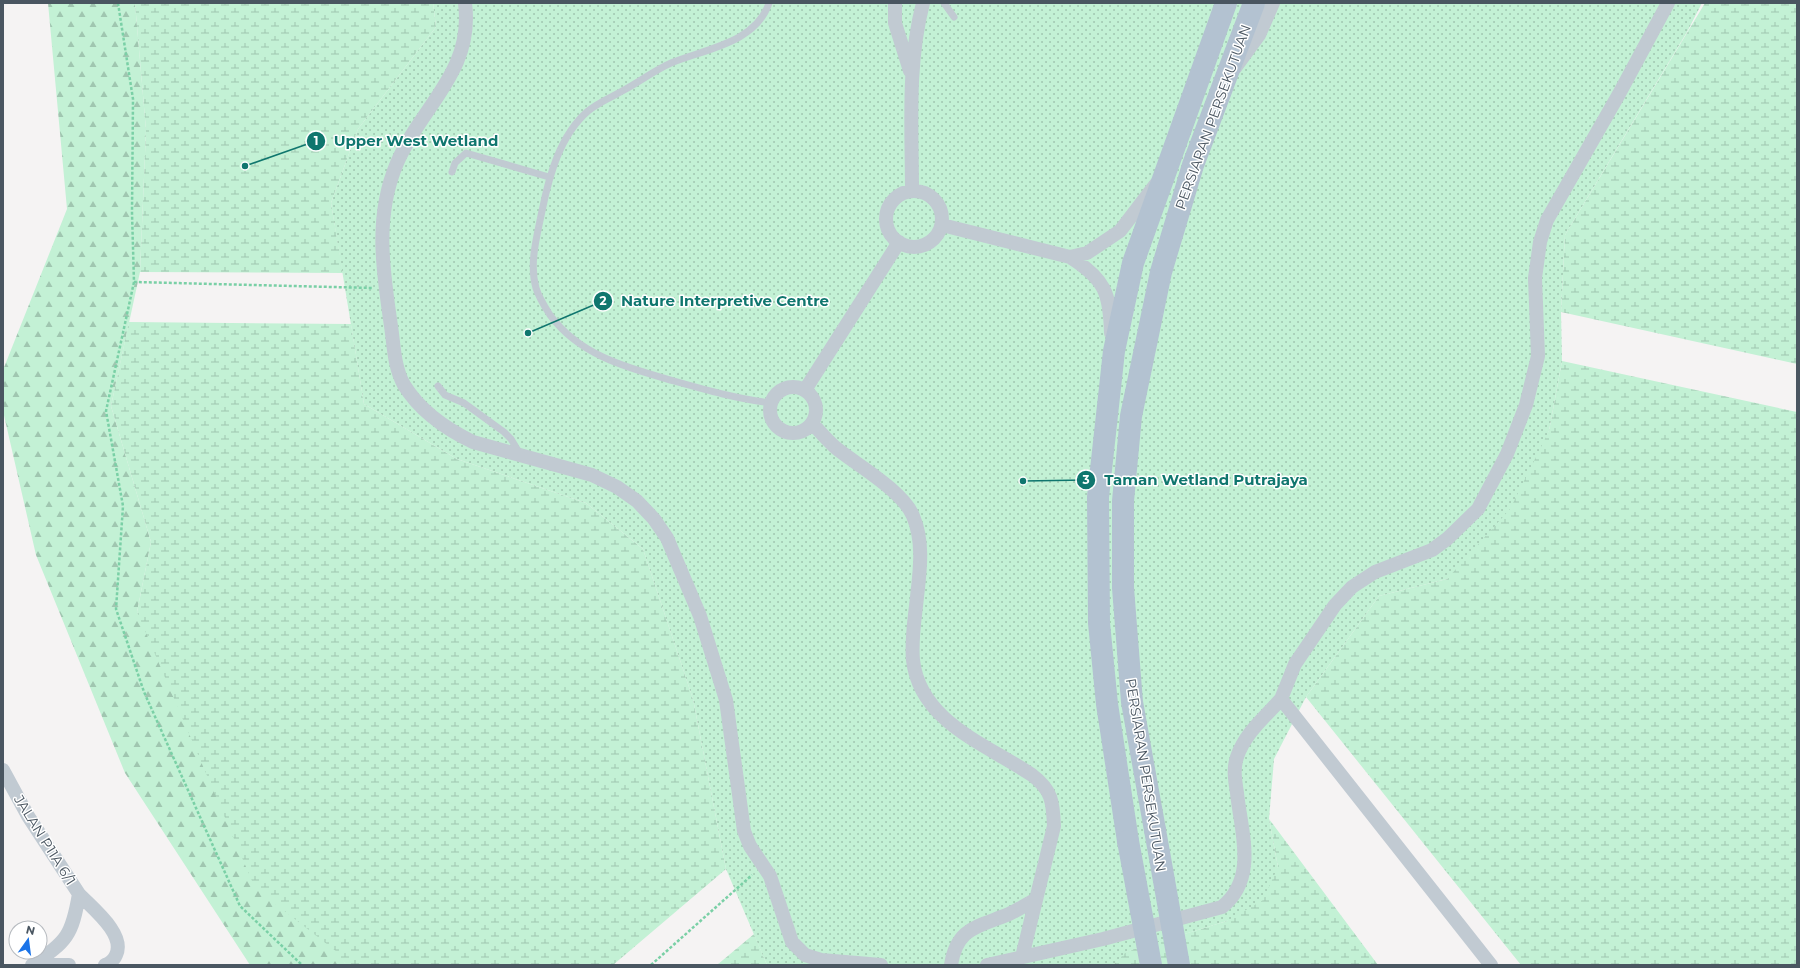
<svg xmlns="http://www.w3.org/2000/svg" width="1800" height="968" viewBox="0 0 1800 968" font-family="Montserrat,sans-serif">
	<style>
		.forest { fill: url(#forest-firs) }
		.wetland { fill: url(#wetland-marsh) }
		.park { fill: url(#park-dots) }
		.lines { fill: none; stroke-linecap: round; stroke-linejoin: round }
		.path { stroke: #7ad0a6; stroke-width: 2.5; stroke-dasharray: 3 2; stroke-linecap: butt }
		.lane { stroke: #c1cad2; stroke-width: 7 }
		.street { stroke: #c1cad2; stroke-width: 14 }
		.primary { stroke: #b3c2d1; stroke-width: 22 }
		.primary-bridge { stroke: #b3c2d1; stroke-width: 22 }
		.labels { text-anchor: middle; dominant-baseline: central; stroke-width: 3; stroke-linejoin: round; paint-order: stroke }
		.street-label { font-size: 14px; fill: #4a5661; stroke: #fff }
		.leader { fill: none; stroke: #0f766e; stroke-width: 1.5 }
		.callout-dot { fill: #0f766e; stroke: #fff; stroke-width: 1.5 }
		.mark-label { font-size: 12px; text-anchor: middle; font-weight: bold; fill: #fff }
		.callout-label { font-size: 15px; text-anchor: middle; font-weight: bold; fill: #0f766e; stroke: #fff; stroke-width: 3; stroke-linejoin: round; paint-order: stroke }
	</style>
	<defs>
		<pattern id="forest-firs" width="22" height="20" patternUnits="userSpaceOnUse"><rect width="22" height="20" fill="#c3f1d5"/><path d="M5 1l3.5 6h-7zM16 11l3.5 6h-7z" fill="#a0c6b0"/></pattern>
		<pattern id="wetland-marsh" width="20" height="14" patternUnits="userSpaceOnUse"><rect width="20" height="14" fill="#c3f1d5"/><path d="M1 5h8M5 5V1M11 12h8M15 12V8" fill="none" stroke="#a0c6b0"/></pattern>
		<pattern id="park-dots" width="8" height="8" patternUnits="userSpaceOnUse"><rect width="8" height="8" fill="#c3f1d5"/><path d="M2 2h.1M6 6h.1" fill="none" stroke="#a0c6b0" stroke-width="1.8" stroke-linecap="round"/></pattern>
	</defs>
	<rect width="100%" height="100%" fill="#f5f3f3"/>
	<!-- forest -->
	<path class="forest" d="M 48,3 L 135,3 L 146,130 L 140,272 L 111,406 L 151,542 L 137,612 L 346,965 L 250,965 L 125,773 L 36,555 L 3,411 L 3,370 L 67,209 Z"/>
	<!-- wetland -->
	<path class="wetland" d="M 135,3 L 433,3 L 436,27 L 358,129 L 331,203 L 343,273 L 140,272 L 146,130 Z
		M 1705,3 L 1797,3 L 1797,364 L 1561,312 L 1565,235 Z
		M 129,322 L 351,324 L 364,404 L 457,459 L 586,503 L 643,549 L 693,699 L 726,869 L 613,965 L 346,965 L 337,952 L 255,888 L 137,612 L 151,542 L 111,406 Z
		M 1562,361 L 1797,412 L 1797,965 L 1521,965 L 1306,697 L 1379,596 L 1447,579 L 1549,431 Z
		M 1269,819 L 1378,965 L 1113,965 L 1125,952 L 1227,921 L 1278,867 Z
		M 754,934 L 767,965 L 717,965 Z"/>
	<!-- park -->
	<path class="park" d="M 433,3 L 1702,3 L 1687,32 L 1565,235 L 1561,312 L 1562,361 L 1549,431 L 1510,509 L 1447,579 L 1379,596 L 1306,697 L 1274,759 L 1269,819 L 1278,867 L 1263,900 L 1227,921 L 1126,952 L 1113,965 L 767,965 L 726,869 L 693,699 L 643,549 L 586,503 L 457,459 L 364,404 L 331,203 L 358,129 L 436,27 Z"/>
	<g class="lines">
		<!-- path -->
		<path class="path" d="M 118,3 L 133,99 L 132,213 L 134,282 L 373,288
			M 134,282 L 106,411 L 123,506 L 116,609 L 144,692 L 240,906 L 302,965
			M 651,965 L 752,875"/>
		<!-- lane -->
		<path class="lane" d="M 769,3 C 756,43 705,49 671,63 C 655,70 639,82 624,90 C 612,97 599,102 588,111 C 560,135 549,176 542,211 C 537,236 529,263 536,288 C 539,298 545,307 550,315 C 580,356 628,368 674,381 C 706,390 738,399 771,403
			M 944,3 L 954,17
			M 452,172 L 455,163 L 466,153 L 549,177
			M 438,386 L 445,395 L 464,403 L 504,432 L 511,439 L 520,454"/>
		<!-- street -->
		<path class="street" d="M 465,3 C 474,72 421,106 397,163 C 374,217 383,271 391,326 C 394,346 394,367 404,385 C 420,411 446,429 473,442 L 592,475 L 617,487 L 637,501 L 654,519 L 667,538 L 700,616 L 726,700 L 744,831 L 750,846 L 770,876 L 792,942 L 805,955 L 821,960 L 881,965
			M 895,3 L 895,23 L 910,71
			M 1235,68 L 1259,35 L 1273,3
			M 912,191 C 912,128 907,64 923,3
			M886 219a28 28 0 1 1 56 0a28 28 0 1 1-56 0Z
			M 942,225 L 1070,257 C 1105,279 1110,293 1111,333
			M 1070,257 L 1087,253 L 1120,231 L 1156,184
			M770 410a23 23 0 1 1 46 0a23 23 0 1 1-46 0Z
			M 805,390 L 899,242
			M 813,424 C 820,432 828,441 836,448 C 857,465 903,491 913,516 C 924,542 920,570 917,597 C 915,617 911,639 913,660 C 920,722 986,744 1032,775 C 1052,790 1053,802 1054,826 L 1022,957
			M 1281,699 L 1295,664 L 1335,605 L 1352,587 L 1375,572 L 1432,550 L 1447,539 L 1478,509 L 1507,454 L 1526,405 L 1538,356 L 1535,278 L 1540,242 L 1547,220 L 1619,94 L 1668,3
			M 3,770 L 28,816 L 79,894 C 72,936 67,941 32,965
			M 79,894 C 92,908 126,934 116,955 C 114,960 110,963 105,965
			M 33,965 L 69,965
			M 951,965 C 957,927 978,927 1009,914 C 1018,910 1027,904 1036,899
			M 987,965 L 1103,939 L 1222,907 C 1258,878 1241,832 1237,793 C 1235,780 1233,769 1237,757 C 1245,733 1265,717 1281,699 L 1491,965"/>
		<!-- primary -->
		<path class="primary" d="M 1155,830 L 1132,702 L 1123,588 L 1123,501 L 1131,416 L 1161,272 L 1193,165 L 1254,3
			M 1128,841 L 1107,704 L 1099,623 L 1098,497 L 1114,351 L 1133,263 L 1226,3"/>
		<!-- primary-bridge -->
		<path class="primary-bridge" d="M 1155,830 L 1179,965
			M 1128,841 L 1151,965"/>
	</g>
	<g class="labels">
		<!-- street labels -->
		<g class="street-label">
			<text transform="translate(1213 117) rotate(-70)">PERSIARAN PERSEKUTUAN</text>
			<text transform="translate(1146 775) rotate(81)">PERSIARAN PERSEKUTUAN</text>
			<text transform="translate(45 840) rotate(58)">JALAN P11A 6/1</text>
		</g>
	</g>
	<!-- callouts -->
	<path class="leader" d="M245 166L316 141M528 333L603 301M1023 481L1086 480"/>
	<g class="callout-dot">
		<circle cx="245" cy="166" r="4"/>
		<circle cx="528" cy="333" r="4"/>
		<circle cx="1023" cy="481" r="4"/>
		<circle cx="316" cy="141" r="10"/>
		<circle cx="603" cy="301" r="10"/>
		<circle cx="1086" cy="480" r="10"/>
	</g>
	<g class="mark-label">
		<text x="316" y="145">1</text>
		<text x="603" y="305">2</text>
		<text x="1086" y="484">3</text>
	</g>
	<g class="callout-label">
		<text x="416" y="146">Upper West Wetland</text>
		<text x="725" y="306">Nature Interpretive Centre</text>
		<text x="1206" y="485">Taman Wetland Putrajaya</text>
	</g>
	<!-- border -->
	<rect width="1800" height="968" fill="none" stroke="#4a5661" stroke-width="8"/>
	<!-- north arrow -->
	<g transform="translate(28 940) rotate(14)"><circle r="19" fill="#ffffff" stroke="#b7bbc0"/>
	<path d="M0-3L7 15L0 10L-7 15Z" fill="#1a73e8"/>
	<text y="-6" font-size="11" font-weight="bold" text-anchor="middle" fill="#4a5661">N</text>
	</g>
</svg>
